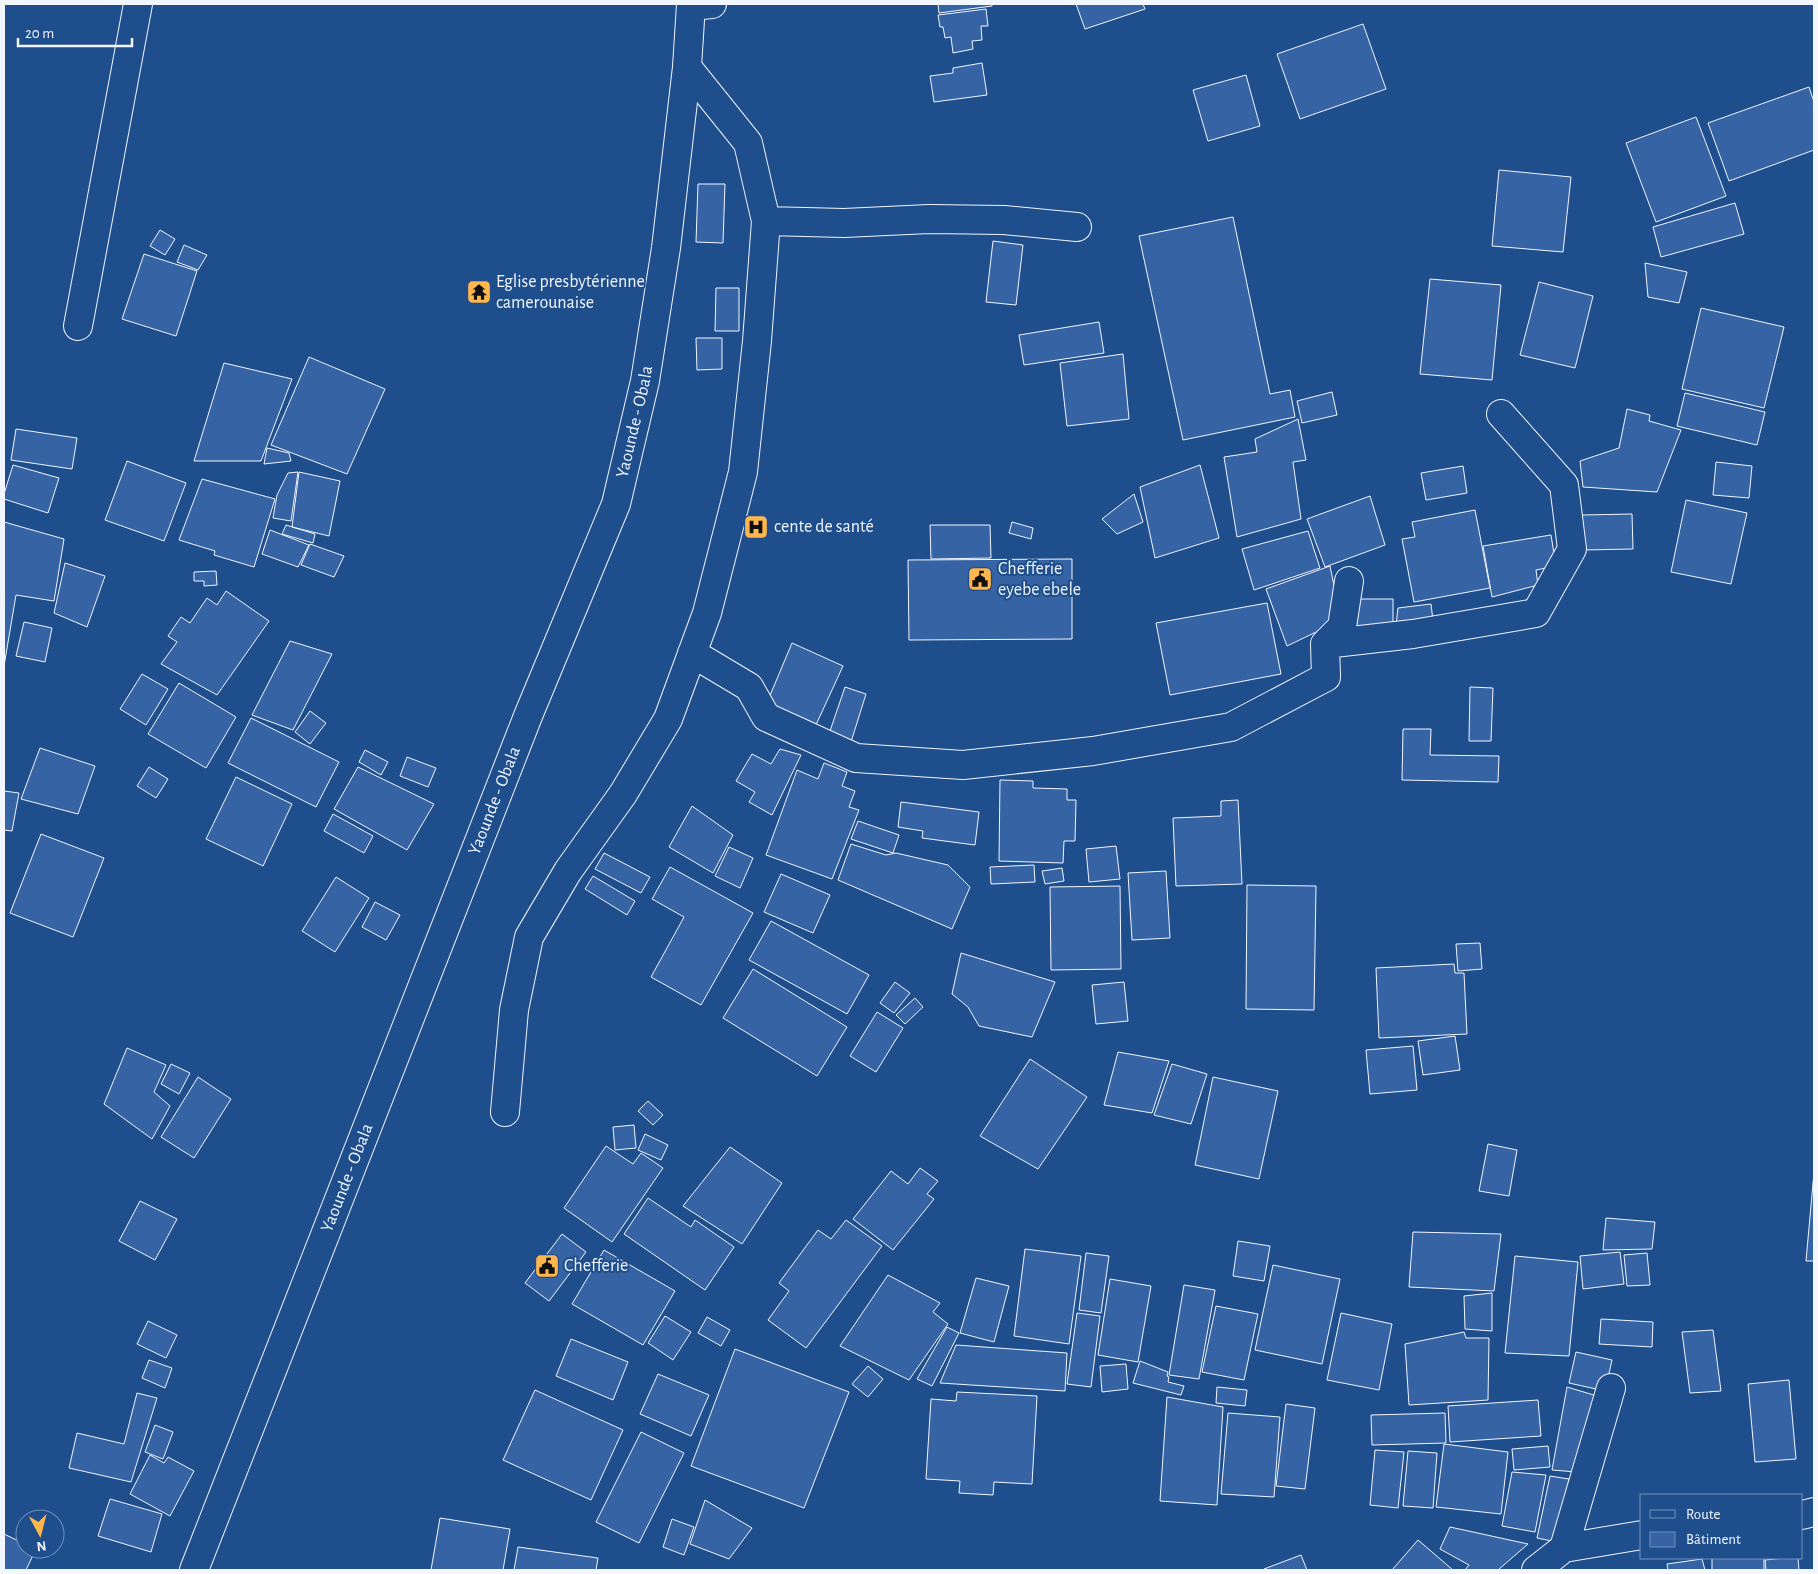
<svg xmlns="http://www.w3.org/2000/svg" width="1818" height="1574" viewBox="0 0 1818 1574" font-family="'Alegreya Sans',sans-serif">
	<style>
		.building { fill: #3563a3; stroke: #f2f6ff }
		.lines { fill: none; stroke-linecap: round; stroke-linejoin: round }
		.minor-casing { stroke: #f2f6ff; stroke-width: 30 }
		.trunk-casing { stroke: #f2f6ff; stroke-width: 30 }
		.minor { stroke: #1f4e8c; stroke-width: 28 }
		.trunk { stroke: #1f4e8c; stroke-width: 28 }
		.labels { text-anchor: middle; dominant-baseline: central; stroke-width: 4; stroke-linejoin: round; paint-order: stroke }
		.poi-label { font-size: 18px; fill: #f2f6ff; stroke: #1f4e8c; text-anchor: start }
		.street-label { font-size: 18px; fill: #f2f6ff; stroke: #1f4e8c }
	</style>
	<rect width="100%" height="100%" fill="#1f4e8c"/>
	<!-- building -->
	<path class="building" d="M 938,4 L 992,4 L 992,6 L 939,13 Z
		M 1076,4 L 1143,4 L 1145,9 L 1085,29 Z
		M 986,9 L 988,26 L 981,26 L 982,40 L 972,41 L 973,49 L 953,53 L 951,37 L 945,38 L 943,27 L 940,27 L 938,15 Z
		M 1363,24 L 1386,89 L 1300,119 L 1277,54 Z
		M 982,63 L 987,95 L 934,102 L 930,76 L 953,73 L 953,68 Z
		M 1246,75 L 1260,126 L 1208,141 L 1193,90 Z
		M 1809,87 L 1814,102 L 1814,150 L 1729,181 L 1708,123 Z
		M 1696,117 L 1726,196 L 1656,222 L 1626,143 Z
		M 1499,170 L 1571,177 L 1563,252 L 1492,246 Z
		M 698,184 L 725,184 L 723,243 L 696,242 Z
		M 1735,203 L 1744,234 L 1661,257 L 1653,227 Z
		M 1233,217 L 1270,394 L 1290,390 L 1295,417 L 1183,440 L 1139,236 Z
		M 160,230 L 175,239 L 165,255 L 150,246 Z
		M 993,241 L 1023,245 L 1016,305 L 986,302 Z
		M 184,245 L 207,255 L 198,270 L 177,262 Z
		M 144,254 L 197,271 L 176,336 L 122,319 Z
		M 1645,263 L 1687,272 L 1679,303 L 1648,297 Z
		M 1430,279 L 1501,285 L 1492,380 L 1420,374 Z
		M 1539,282 L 1593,296 L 1575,368 L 1520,355 Z
		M 716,288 L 739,288 L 739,331 L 715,331 Z
		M 1701,308 L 1784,327 L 1764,408 L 1682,389 Z
		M 1099,322 L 1104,353 L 1024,365 L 1019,335 Z
		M 696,338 L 722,338 L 722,369 L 697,370 Z
		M 1123,354 L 1129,419 L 1067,426 L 1060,363 Z
		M 309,357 L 385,389 L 347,474 L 271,445 Z
		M 224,363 L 292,379 L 261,461 L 194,461 Z
		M 1332,392 L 1337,415 L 1302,423 L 1297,401 Z
		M 1685,393 L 1765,412 L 1757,445 L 1677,426 Z
		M 1627,409 L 1650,415 L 1649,421 L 1681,430 L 1657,492 L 1583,487 L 1580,461 L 1619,448 Z
		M 1298,419 L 1306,460 L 1293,462 L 1301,519 L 1237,537 L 1224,457 L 1257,452 L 1255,439 Z
		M 16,429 L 77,438 L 72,469 L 11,460 Z
		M 267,448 L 289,453 L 291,461 L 264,464 Z
		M 127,461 L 186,483 L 164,541 L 105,520 Z
		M 1716,462 L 1752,466 L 1749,498 L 1713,495 Z
		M 13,465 L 59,478 L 48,513 L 4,499 L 4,494 Z
		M 1200,465 L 1219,538 L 1155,558 L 1140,487 Z
		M 1463,466 L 1467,493 L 1426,500 L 1421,473 Z
		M 298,472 L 291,521 L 273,518 L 277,495 L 288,473 Z
		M 299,472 L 340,481 L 329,536 L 292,527 Z
		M 202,479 L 275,499 L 254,567 L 214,555 L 215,551 L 179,540 Z
		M 1134,494 L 1143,522 L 1117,534 L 1102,519 Z
		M 1370,496 L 1385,545 L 1325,567 L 1307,519 Z
		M 1686,500 L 1747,513 L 1731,584 L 1671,572 Z
		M 1475,510 L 1490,588 L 1414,602 L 1402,539 L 1415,537 L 1412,522 Z
		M 1632,514 L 1633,549 L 1583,550 L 1582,515 Z
		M 4,522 L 64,539 L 54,601 L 16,595 L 4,666 Z
		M 1012,522 L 1033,528 L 1031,539 L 1009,533 Z
		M 286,525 L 315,534 L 313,543 L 282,534 Z
		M 930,525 L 990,525 L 991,558 L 931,559 Z
		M 270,530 L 309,545 L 298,567 L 262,554 Z
		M 1308,531 L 1320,568 L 1254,590 L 1242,549 Z
		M 1551,535 L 1556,566 L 1536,570 L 1538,585 L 1492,597 L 1483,546 Z
		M 310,544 L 344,556 L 334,577 L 301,565 Z
		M 1072,559 L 1072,639 L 909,640 L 908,560 Z
		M 65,563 L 105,576 L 87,627 L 54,613 Z
		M 1330,566 L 1341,620 L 1287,646 L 1266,589 Z
		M 216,571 L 217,585 L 204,586 L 204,581 L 194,581 L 194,572 Z
		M 226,591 L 269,621 L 217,695 L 161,664 L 177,642 L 168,636 L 181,617 L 190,623 L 207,598 L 217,605 Z
		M 1346,599 L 1393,599 L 1393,634 L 1346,634 Z
		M 1267,603 L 1281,674 L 1170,695 L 1156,623 Z
		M 1431,604 L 1434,629 L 1395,633 L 1398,608 Z
		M 24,622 L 52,628 L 45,662 L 16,656 Z
		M 290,641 L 332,654 L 293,730 L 252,715 Z
		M 792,643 L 843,666 L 815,727 L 766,705 Z
		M 142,674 L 168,689 L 146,725 L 120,709 Z
		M 179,683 L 236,717 L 206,768 L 148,734 Z
		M 845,687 L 866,694 L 851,742 L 829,734 Z
		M 1470,687 L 1493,688 L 1491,741 L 1469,741 Z
		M 310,711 L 326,723 L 310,744 L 295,732 Z
		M 251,718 L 339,762 L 316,807 L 228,763 Z
		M 1403,729 L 1431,729 L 1430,755 L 1499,756 L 1498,782 L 1402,780 Z
		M 40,748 L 95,766 L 78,814 L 21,799 Z
		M 780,749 L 801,755 L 772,815 L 749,802 L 755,792 L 736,781 L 752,754 L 771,764 Z
		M 365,750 L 388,762 L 381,775 L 359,762 Z
		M 407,757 L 436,768 L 428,787 L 400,776 Z
		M 824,763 L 847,772 L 842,786 L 855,791 L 849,807 L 859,810 L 832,879 L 766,855 L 797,770 L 818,779 Z
		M 149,767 L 168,779 L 156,798 L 137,786 Z
		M 358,767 L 434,804 L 407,850 L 334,809 Z
		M 236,777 L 292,804 L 263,866 L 206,839 Z
		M 1000,780 L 1033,781 L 1033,788 L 1067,789 L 1067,800 L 1076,800 L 1075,841 L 1064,841 L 1063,863 L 999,861 Z
		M 4,791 L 19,793 L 12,831 L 4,830 Z
		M 1238,800 L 1242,884 L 1176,886 L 1173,818 L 1221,816 L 1221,801 Z
		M 901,802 L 979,812 L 975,845 L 922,838 L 923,831 L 898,827 Z
		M 692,806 L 733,835 L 713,873 L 669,847 Z
		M 333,814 L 373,836 L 364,853 L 324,831 Z
		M 858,821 L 899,835 L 893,853 L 851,839 Z
		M 41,834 L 104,858 L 73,937 L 10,913 Z
		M 851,844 L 886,855 L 896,853 L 948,865 L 970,887 L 952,929 L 838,880 Z
		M 1116,846 L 1120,879 L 1089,882 L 1086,849 Z
		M 729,847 L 753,858 L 740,888 L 715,876 Z
		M 604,853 L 650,877 L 641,893 L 595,869 Z
		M 1034,865 L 1035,882 L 991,884 L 990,867 Z
		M 670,867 L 753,913 L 701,1005 L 651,977 L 684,917 L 652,899 Z
		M 1062,868 L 1064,881 L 1045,884 L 1042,871 Z
		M 1166,871 L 1170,938 L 1132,940 L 1128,873 Z
		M 781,874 L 830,895 L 813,933 L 764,912 Z
		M 593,876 L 635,901 L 627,915 L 585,889 Z
		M 336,877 L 369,898 L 335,952 L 302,931 Z
		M 1247,885 L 1316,886 L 1314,1010 L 1246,1009 Z
		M 1120,886 L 1121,969 L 1051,970 L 1050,887 Z
		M 375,902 L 400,915 L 386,940 L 362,927 Z
		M 771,921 L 869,975 L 847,1014 L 749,960 Z
		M 1480,943 L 1482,969 L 1458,971 L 1456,944 Z
		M 961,953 L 1055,982 L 1032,1037 L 979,1026 L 968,1007 L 952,994 Z
		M 1454,964 L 1455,973 L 1464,973 L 1467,1034 L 1379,1038 L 1376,968 Z
		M 753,969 L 847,1027 L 817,1076 L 723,1018 Z
		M 895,982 L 910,993 L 894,1013 L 880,1003 Z
		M 1124,982 L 1128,1021 L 1096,1024 L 1092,985 Z
		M 915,998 L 923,1007 L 905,1024 L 896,1015 Z
		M 877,1012 L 903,1028 L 876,1072 L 850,1056 Z
		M 1455,1036 L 1460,1070 L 1423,1075 L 1418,1041 Z
		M 1413,1046 L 1417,1090 L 1370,1094 L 1366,1050 Z
		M 127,1048 L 166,1065 L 154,1092 L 170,1106 L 152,1139 L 104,1104 Z
		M 1118,1052 L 1169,1061 L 1152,1113 L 1104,1105 Z
		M 1030,1059 L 1087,1097 L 1038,1169 L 980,1136 Z
		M 171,1064 L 190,1073 L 179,1094 L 161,1084 Z
		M 1172,1064 L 1207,1074 L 1191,1124 L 1154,1115 Z
		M 198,1077 L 231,1099 L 194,1158 L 161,1137 Z
		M 1213,1077 L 1278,1091 L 1259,1179 L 1195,1165 Z
		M 648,1101 L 663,1115 L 653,1125 L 638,1111 Z
		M 634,1125 L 636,1148 L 615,1150 L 613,1127 Z
		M 645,1134 L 668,1145 L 661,1160 L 638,1150 Z
		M 1488,1144 L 1517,1150 L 1509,1196 L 1479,1191 Z
		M 606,1146 L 633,1164 L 641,1153 L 663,1168 L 612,1242 L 564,1208 Z
		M 730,1147 L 782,1183 L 742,1244 L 683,1206 Z
		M 920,1168 L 938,1181 L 927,1194 L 934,1199 L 893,1250 L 853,1219 L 891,1171 L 908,1184 Z
		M 1814,1172 L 1814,1261 L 1806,1261 Z
		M 648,1198 L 691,1227 L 695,1220 L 734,1247 L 705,1290 L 624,1234 Z
		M 140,1201 L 177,1219 L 155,1260 L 119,1241 Z
		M 1606,1218 L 1655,1222 L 1652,1249 L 1603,1250 Z
		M 846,1220 L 882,1246 L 806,1348 L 768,1320 L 789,1291 L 779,1283 L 818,1230 L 831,1239 Z
		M 1413,1232 L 1501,1234 L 1494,1291 L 1409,1287 Z
		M 562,1234 L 586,1252 L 549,1301 L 525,1283 Z
		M 1238,1241 L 1270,1246 L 1264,1281 L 1233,1276 Z
		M 1025,1249 L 1081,1256 L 1069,1344 L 1014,1336 Z
		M 604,1250 L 675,1291 L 643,1345 L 572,1304 Z
		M 1620,1252 L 1624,1284 L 1583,1289 L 1580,1256 Z
		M 1086,1253 L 1109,1256 L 1101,1313 L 1079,1310 Z
		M 1647,1253 L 1650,1285 L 1627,1286 L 1624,1255 Z
		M 1515,1256 L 1578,1262 L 1569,1356 L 1505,1353 Z
		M 1273,1265 L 1340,1279 L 1322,1364 L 1255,1350 Z
		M 888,1275 L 940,1303 L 933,1312 L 948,1324 L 909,1380 L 840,1346 Z
		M 976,1278 L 1009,1286 L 994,1342 L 960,1333 Z
		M 1110,1279 L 1151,1286 L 1138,1362 L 1098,1355 Z
		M 1184,1285 L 1215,1290 L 1199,1379 L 1169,1375 Z
		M 1492,1293 L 1492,1331 L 1465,1329 L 1464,1296 Z
		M 1216,1306 L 1258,1314 L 1244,1380 L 1202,1372 Z
		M 1077,1313 L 1100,1316 L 1091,1387 L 1067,1384 Z
		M 1341,1313 L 1392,1324 L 1379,1390 L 1327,1380 Z
		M 665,1316 L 691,1332 L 673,1360 L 648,1343 Z
		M 707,1317 L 730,1330 L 721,1346 L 698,1333 Z
		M 1601,1319 L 1653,1322 L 1652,1347 L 1599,1344 Z
		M 148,1321 L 177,1335 L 166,1358 L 137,1344 Z
		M 947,1327 L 959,1333 L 932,1386 L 917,1379 Z
		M 1713,1330 L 1721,1391 L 1690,1393 L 1682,1332 Z
		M 1464,1332 L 1466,1338 L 1489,1338 L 1488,1400 L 1409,1405 L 1405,1344 Z
		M 571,1339 L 628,1362 L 613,1400 L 556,1376 Z
		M 956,1345 L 1067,1353 L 1065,1391 L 940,1383 Z
		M 735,1349 L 849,1392 L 804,1508 L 691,1466 Z
		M 1576,1352 L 1612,1360 L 1605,1391 L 1569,1383 Z
		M 149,1360 L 172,1368 L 165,1388 L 142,1378 Z
		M 1140,1361 L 1168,1372 L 1167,1376 L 1169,1377 L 1168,1382 L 1184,1386 L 1181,1395 L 1133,1383 Z
		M 1126,1364 L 1128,1389 L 1102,1392 L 1100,1366 Z
		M 868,1366 L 883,1379 L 868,1397 L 852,1384 Z
		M 658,1374 L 709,1395 L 691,1436 L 640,1414 Z
		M 1789,1380 L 1796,1459 L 1755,1462 L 1748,1384 Z
		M 1217,1387 L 1247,1390 L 1245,1406 L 1216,1403 Z
		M 1567,1387 L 1597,1396 L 1576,1472 L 1552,1470 Z
		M 535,1390 L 623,1430 L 591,1500 L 503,1460 Z
		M 957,1392 L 1037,1396 L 1032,1484 L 994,1482 L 993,1495 L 959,1493 L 960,1481 L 926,1479 L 931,1399 L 956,1401 Z
		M 137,1393 L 157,1398 L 131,1482 L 69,1468 L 77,1433 L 124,1444 Z
		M 1167,1397 L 1223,1407 L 1217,1505 L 1160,1501 Z
		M 1538,1400 L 1541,1436 L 1450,1442 L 1448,1406 Z
		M 1286,1404 L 1315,1408 L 1305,1489 L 1276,1486 Z
		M 1228,1413 L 1280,1417 L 1274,1497 L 1221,1494 Z
		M 1445,1413 L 1446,1443 L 1372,1445 L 1371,1415 Z
		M 155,1425 L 173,1432 L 163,1459 L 145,1452 Z
		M 641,1432 L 684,1453 L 639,1543 L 596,1522 Z
		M 1444,1444 L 1508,1452 L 1501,1514 L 1436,1507 Z
		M 1548,1446 L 1550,1467 L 1514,1470 L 1512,1449 Z
		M 1375,1450 L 1404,1452 L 1398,1508 L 1370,1505 Z
		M 1408,1451 L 1437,1453 L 1433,1508 L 1403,1506 Z
		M 150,1455 L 164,1463 L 168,1457 L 194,1471 L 170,1516 L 130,1494 Z
		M 1512,1472 L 1546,1475 L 1535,1532 L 1502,1526 Z
		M 1550,1476 L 1569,1479 L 1557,1542 L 1537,1538 Z
		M 110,1499 L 162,1514 L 151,1552 L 98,1536 Z
		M 705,1500 L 752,1528 L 729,1559 L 690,1544 Z
		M 440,1518 L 510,1529 L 503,1570 L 431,1570 Z
		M 672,1519 L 694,1527 L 684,1555 L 663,1547 Z
		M 1450,1527 L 1528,1544 L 1498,1570 L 1465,1570 L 1469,1565 L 1440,1549 Z
		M 4,1534 L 25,1544 L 25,1549 L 36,1549 L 26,1570 L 4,1570 Z
		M 1418,1540 L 1453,1570 L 1392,1570 Z
		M 518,1547 L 598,1558 L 596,1570 L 514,1570 Z
		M 1301,1555 L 1307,1570 L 1265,1570 L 1264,1569 Z
		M 1712,1558 L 1764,1558 L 1764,1570 L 1712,1570 Z
		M 1784,1558 L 1798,1558 L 1799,1570 L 1766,1570 L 1765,1560 Z
		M 1702,1559 L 1705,1570 L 1668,1570 L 1667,1564 Z"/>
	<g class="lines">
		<defs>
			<path id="minor" d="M 691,6 L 712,4
				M 766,221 L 844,223 L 929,219 L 1004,220 L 1077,227
				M 78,326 L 138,4
				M 1325,644 L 1413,634 L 1536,613 L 1572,549 L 1564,485 L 1501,414
				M 692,653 L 749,687 L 766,717 L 856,758 L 963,765 L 1093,751 L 1231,727 L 1326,677 L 1325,644 L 1342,627 L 1349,581
				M 505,1112 L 514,1010 L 529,937 L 568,871 L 623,794 L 668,719 L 707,613 L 743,472 L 757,341 L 766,221 L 748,143 L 687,67
				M 1802,1515 L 1814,1512
				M 1564,1548 L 1642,1535
				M 1536,1570 L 1564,1548 L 1611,1388"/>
			<g id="trunk">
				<path id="s1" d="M 194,1570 L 528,716 L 616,504 L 645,381 L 666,248 L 687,67 L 691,4"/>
			</g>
		</defs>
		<!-- minor casing -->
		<use href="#minor" class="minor-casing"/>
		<!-- trunk casing -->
		<use href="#trunk" class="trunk-casing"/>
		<!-- minor -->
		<use href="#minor" class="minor"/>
		<!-- trunk -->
		<use href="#trunk" class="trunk"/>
	</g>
	<!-- icons -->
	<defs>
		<symbol id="temple-square" viewBox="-11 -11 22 22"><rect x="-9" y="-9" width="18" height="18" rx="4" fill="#ffb74d" stroke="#1f4e8c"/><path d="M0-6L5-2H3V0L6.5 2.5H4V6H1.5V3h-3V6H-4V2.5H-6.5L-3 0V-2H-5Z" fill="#111"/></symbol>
		<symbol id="hospital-square" viewBox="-11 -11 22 22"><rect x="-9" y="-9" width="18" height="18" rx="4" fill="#ffb74d" stroke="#1f4e8c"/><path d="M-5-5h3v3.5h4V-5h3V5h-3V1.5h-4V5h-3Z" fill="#111"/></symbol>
		<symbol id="civic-square" viewBox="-11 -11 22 22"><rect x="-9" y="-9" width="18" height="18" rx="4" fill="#ffb74d" stroke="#1f4e8c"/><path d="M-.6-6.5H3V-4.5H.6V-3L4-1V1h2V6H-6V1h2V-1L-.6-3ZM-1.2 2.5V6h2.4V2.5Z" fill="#111"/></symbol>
	</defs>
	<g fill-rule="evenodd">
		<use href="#temple-square" x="465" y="278" width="28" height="28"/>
		<use href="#hospital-square" x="742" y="513" width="28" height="28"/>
		<use href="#civic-square" x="966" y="565" width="28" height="28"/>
		<use href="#civic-square" x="533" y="1252" width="28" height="28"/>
	</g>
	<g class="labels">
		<!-- poi labels -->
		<g class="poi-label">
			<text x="496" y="282">Eglise presbytérienne<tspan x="496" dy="21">camerounaise</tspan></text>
			<text x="774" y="527">cente de santé</text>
			<text x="998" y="569">Chefferie<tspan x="998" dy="21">eyebe ebele</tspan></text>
			<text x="564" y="1266">Chefferie</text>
		</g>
		<!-- street labels -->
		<g class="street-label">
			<text stroke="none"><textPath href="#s1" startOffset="1231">Yaounde - Obala</textPath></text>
			<text stroke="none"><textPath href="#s1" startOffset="826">Yaounde - Obala</textPath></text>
			<text stroke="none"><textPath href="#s1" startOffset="421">Yaounde - Obala</textPath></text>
		</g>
	</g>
	<!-- border -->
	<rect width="1818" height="1574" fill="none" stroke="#f2f6ff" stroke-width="10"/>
	<!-- legend -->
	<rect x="1640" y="1494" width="162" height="65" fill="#1f4e8c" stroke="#7391ba"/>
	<rect x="1650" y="1510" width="25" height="8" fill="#1f4e8c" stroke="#7391ba"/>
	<text x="1686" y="1519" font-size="15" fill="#f2f6ff">Route</text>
	<rect x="1650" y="1532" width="25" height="15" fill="#3563a3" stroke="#7391ba"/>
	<text x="1686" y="1544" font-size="15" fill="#f2f6ff">Bâtiment</text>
	<!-- north arrow -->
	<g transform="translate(40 1534) rotate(173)"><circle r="24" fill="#1f4e8c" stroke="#7391ba"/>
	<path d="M0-4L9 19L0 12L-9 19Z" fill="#ffb74d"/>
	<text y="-8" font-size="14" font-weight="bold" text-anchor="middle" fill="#f2f6ff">N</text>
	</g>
	<!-- scale -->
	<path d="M18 38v8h114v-8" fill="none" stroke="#f2f6ff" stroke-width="2.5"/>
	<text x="25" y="38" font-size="15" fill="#f2f6ff" stroke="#1f4e8c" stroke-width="4" paint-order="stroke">20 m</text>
</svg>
